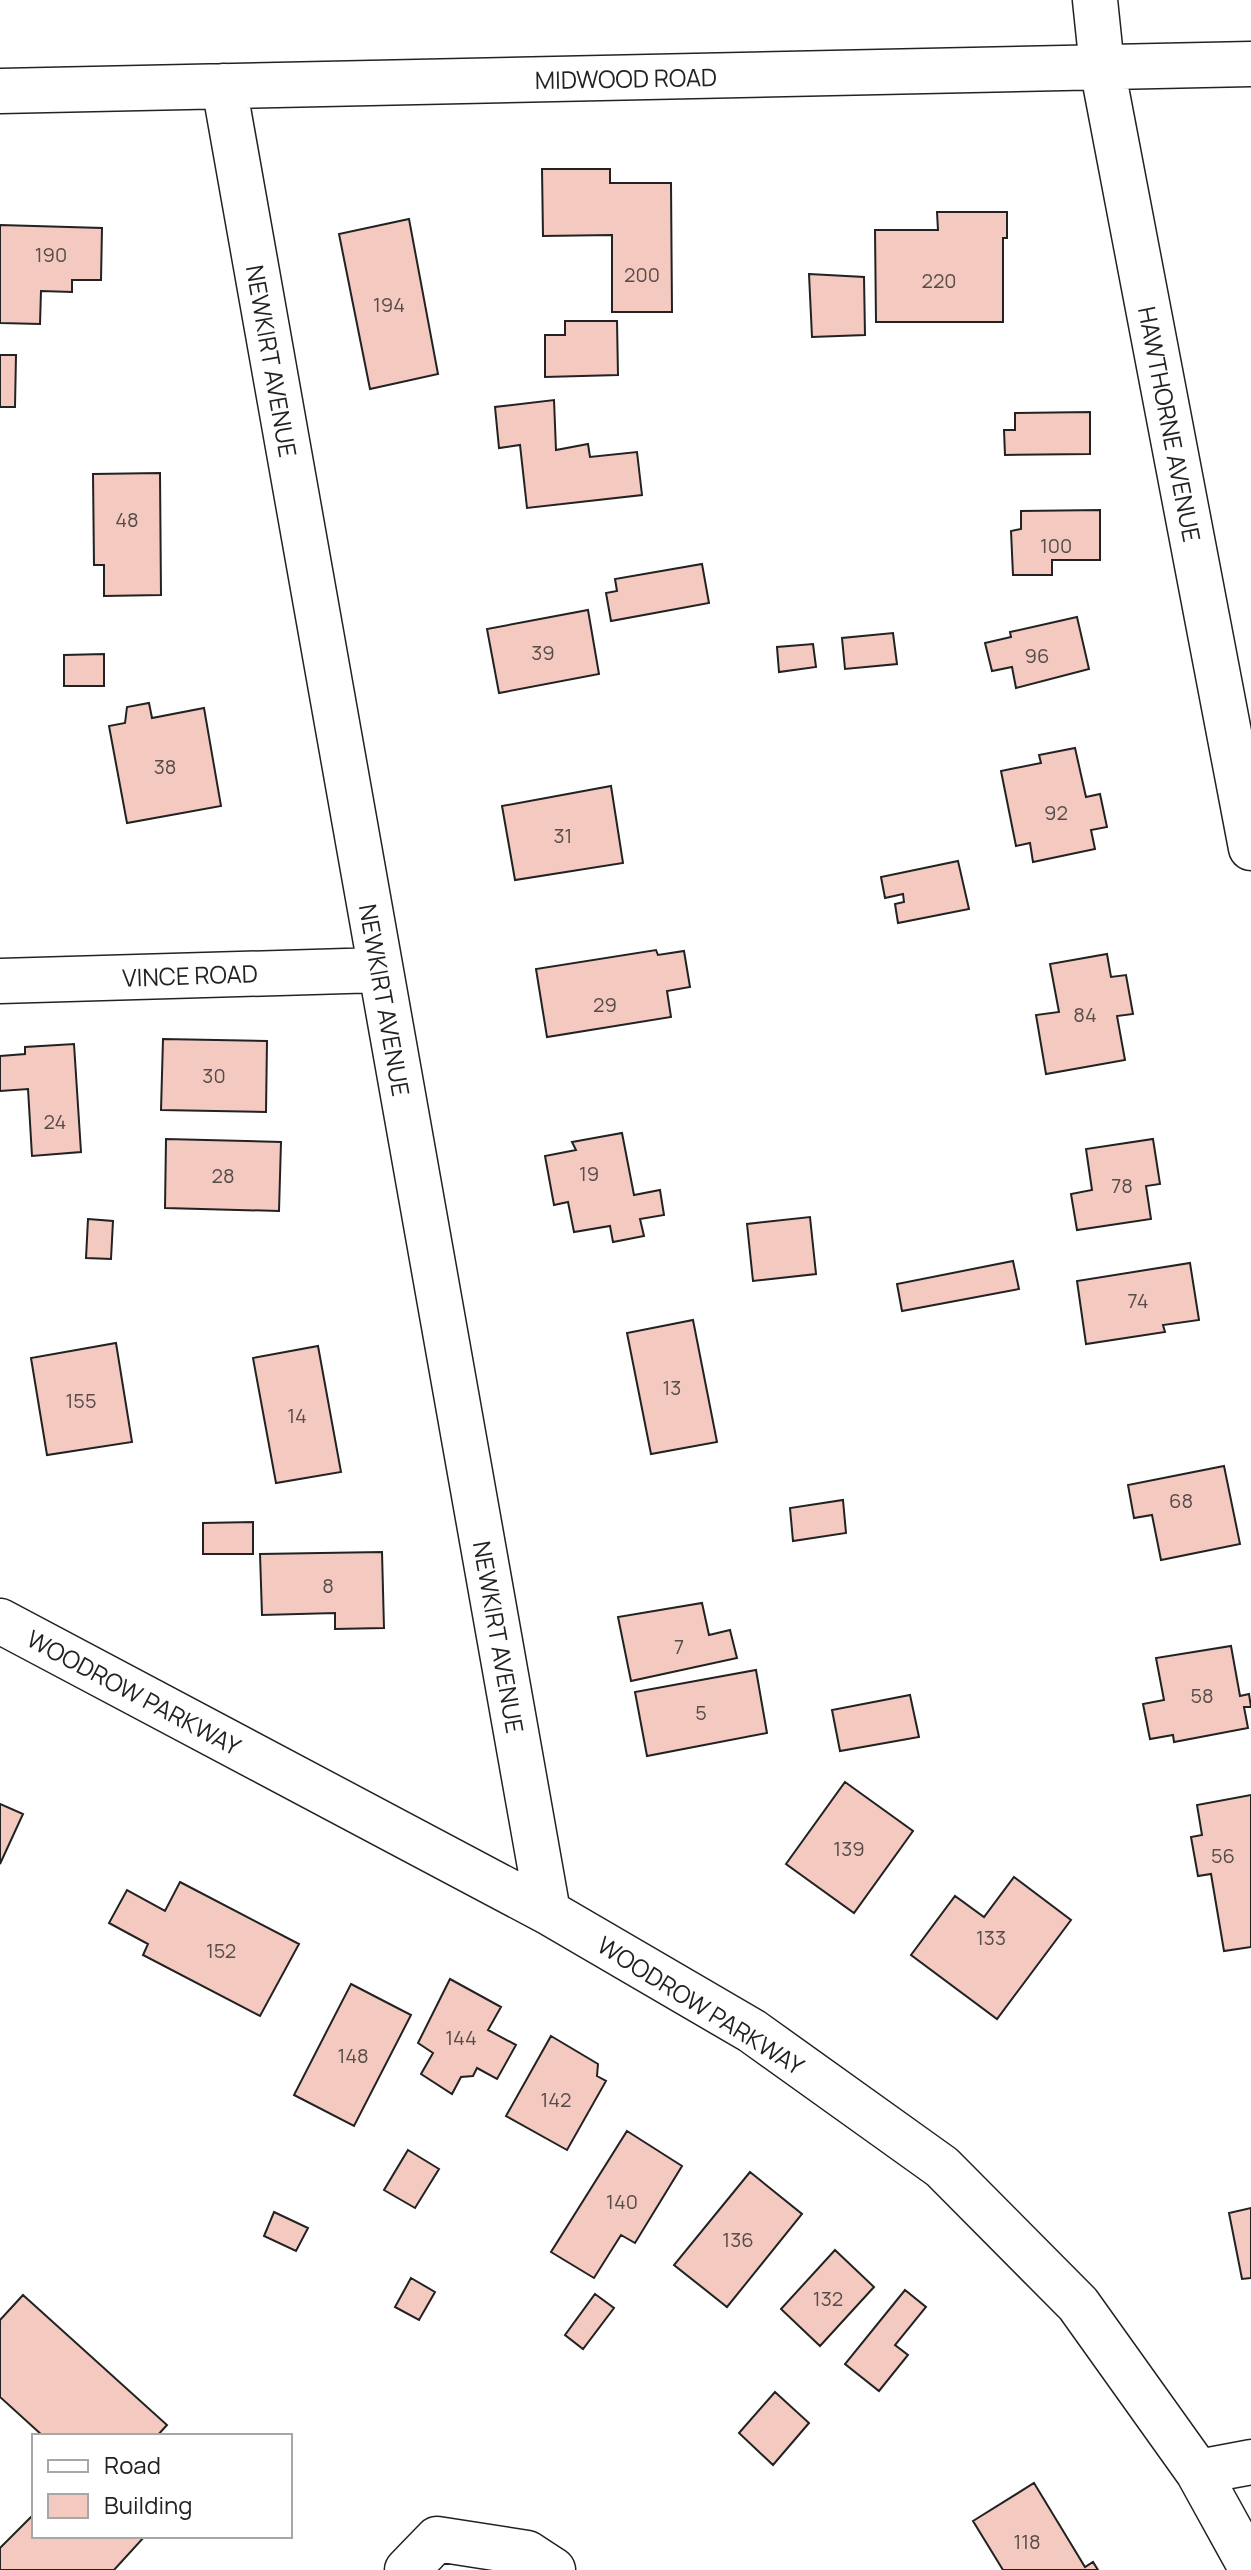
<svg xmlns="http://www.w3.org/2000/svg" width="1251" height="2570" viewBox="0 0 1251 2570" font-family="Manrope,sans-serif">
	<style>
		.building { fill: #f3c9c0; stroke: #222; stroke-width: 2 }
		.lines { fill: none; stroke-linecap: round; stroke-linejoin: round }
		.street-casing { stroke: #222; stroke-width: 47 }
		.street { stroke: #fff; stroke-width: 44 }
		.labels { text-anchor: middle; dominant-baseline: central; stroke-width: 6; stroke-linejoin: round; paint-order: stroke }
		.number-label { font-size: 20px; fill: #564c4a }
		.street-label { font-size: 24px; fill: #222; stroke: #fff }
	</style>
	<rect width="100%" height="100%" fill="#fff"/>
	<!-- building -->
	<path class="building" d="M 542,169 L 610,169 L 610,183 L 671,183 L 672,312 L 612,312 L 612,235 L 543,236 Z
		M 937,212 L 1007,212 L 1007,238 L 1003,238 L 1003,322 L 876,322 L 875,230 L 938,230 Z
		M 409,219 L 438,374 L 370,389 L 339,234 Z
		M 0,225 L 102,228 L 101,280 L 72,280 L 72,292 L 41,291 L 40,324 L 0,323 Z
		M 809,274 L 864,277 L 865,335 L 812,337 Z
		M 565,321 L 617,321 L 618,375 L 545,377 L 545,335 L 565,335 Z
		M 0,355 L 16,355 L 15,407 L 0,407 Z
		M 554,400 L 556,450 L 588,444 L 590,457 L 637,452 L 642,495 L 527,508 L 520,445 L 499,448 L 495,407 Z
		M 1090,412 L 1090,454 L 1005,455 L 1004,430 L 1015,430 L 1015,413 Z
		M 160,473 L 161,595 L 104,596 L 104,565 L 94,565 L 93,474 Z
		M 1100,510 L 1100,560 L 1052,560 L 1052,575 L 1013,575 L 1011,531 L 1021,529 L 1021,511 Z
		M 702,564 L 709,603 L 611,621 L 606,593 L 617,591 L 615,579 Z
		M 588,610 L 599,674 L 499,693 L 487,629 Z
		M 1077,617 L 1089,669 L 1016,688 L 1012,667 L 992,671 L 985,643 L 1011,637 L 1010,632 Z
		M 893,633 L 897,664 L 845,669 L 842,638 Z
		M 813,644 L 816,667 L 779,672 L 777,647 Z
		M 104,654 L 104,686 L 64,686 L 64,655 Z
		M 149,703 L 152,718 L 204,708 L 221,806 L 127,823 L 109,726 L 125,723 L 127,707 Z
		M 1075,748 L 1086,797 L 1100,794 L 1107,827 L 1091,830 L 1095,849 L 1033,862 L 1030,843 L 1016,846 L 1001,771 L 1041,763 L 1039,755 Z
		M 611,786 L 623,863 L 515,880 L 502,806 Z
		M 958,861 L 969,909 L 898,923 L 895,904 L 904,902 L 903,894 L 885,898 L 881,877 Z
		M 656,950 L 658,955 L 684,951 L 690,987 L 667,991 L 671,1017 L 547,1037 L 536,969 Z
		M 1107,954 L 1111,977 L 1126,975 L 1133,1014 L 1117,1016 L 1125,1060 L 1046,1074 L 1036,1015 L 1059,1012 L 1050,964 Z
		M 163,1039 L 267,1041 L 266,1112 L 161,1110 Z
		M 74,1044 L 81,1152 L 32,1156 L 28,1089 L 0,1091 L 0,1056 L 25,1054 L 25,1047 Z
		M 622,1133 L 634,1195 L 660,1190 L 664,1215 L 640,1219 L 644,1236 L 613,1242 L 610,1226 L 574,1232 L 568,1202 L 554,1205 L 545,1156 L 576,1150 L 572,1142 Z
		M 166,1139 L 281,1142 L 279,1211 L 165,1208 Z
		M 1153,1139 L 1160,1184 L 1146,1186 L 1151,1219 L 1077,1230 L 1071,1194 L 1092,1190 L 1086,1149 Z
		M 810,1217 L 816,1274 L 753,1281 L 747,1224 Z
		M 88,1219 L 113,1221 L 111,1259 L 86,1258 Z
		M 1013,1261 L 1019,1289 L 902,1311 L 897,1284 Z
		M 1190,1263 L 1199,1320 L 1163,1325 L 1165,1332 L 1086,1344 L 1077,1281 Z
		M 693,1320 L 717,1442 L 651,1454 L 627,1333 Z
		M 116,1343 L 132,1442 L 47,1455 L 31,1358 Z
		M 318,1346 L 341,1472 L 276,1483 L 253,1358 Z
		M 1224,1466 L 1240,1544 L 1161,1560 L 1152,1515 L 1134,1518 L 1128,1485 Z
		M 843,1500 L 846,1533 L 793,1541 L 790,1508 Z
		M 253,1522 L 253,1554 L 203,1554 L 203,1523 Z
		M 382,1552 L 384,1628 L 335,1629 L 335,1613 L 262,1615 L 260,1554 Z
		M 702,1603 L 709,1635 L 730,1630 L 737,1658 L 631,1681 L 618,1617 Z
		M 1231,1646 L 1240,1696 L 1249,1694 L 1251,1707 L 1244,1707 L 1248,1728 L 1174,1742 L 1173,1735 L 1150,1739 L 1143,1704 L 1164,1700 L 1156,1658 Z
		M 756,1670 L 767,1733 L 647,1756 L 635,1692 Z
		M 910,1695 L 919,1737 L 840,1751 L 832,1710 Z
		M 845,1782 L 913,1831 L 854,1913 L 786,1864 Z
		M 1251,1795 L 1251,1947 L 1224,1951 L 1211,1874 L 1198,1876 L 1191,1837 L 1202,1835 L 1197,1805 Z
		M 0,1804 L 23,1814 L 0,1864 Z
		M 1014,1877 L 1071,1920 L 997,2019 L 911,1955 L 955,1896 L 984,1917 Z
		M 180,1882 L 299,1944 L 260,2016 L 143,1955 L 148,1944 L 109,1923 L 127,1890 L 165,1911 Z
		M 450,1979 L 501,2007 L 488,2030 L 516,2045 L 497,2079 L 477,2068 L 473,2076 L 461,2077 L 452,2094 L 421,2074 L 433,2053 L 418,2043 Z
		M 351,1984 L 411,2015 L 354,2126 L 294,2095 Z
		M 551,2036 L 598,2064 L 597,2076 L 606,2081 L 567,2150 L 506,2116 Z
		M 627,2131 L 682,2166 L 635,2243 L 621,2235 L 594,2278 L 551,2252 Z
		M 408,2150 L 439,2169 L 415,2208 L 384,2190 Z
		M 750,2172 L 802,2214 L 727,2307 L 674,2265 Z
		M 1251,2208 L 1251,2278 L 1242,2279 L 1229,2213 Z
		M 274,2212 L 308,2228 L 296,2251 L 264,2236 Z
		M 835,2250 L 874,2287 L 820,2346 L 781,2309 Z
		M 411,2278 L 435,2292 L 419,2320 L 395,2307 Z
		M 905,2290 L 926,2307 L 895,2345 L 908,2355 L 879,2391 L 845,2364 Z
		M 595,2294 L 614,2308 L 583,2349 L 565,2335 Z
		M 23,2295 L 167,2425 L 157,2436 L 43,2436 L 0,2397 L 0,2320 Z
		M 775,2392 L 809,2423 L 773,2465 L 739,2433 Z
		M 1034,2483 L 1085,2567 L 1093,2562 L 1098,2570 L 1003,2570 L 973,2521 Z
		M 34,2514 L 34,2536 L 145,2536 L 114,2570 L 0,2570 L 0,2548 Z"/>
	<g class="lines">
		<defs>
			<path id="street" d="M 1095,0 L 1102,67 L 1251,848
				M 224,86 L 548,1912
				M 0,91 L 1251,64
				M 0,981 L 380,970
				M 0,1621 L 548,1912 L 752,2031 L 942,2167 L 1078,2304 L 1198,2472 L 1251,2568
				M 1198,2472 L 1251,2462
				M 407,2570 L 437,2539 L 527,2553 L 553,2570"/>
		</defs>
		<!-- street casing -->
		<use href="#street" class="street-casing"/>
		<!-- street -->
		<use href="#street" class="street"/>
	</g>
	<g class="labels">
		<!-- number labels -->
		<g class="number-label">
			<text x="51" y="254">190</text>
			<text x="642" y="274">200</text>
			<text x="939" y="280">220</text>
			<text x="389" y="304">194</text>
			<text x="127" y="519">48</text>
			<text x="1056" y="545">100</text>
			<text x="543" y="652">39</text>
			<text x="1037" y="655">96</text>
			<text x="165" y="766">38</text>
			<text x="1056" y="812">92</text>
			<text x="563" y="835">31</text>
			<text x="605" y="1004">29</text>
			<text x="1085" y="1014">84</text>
			<text x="214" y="1075">30</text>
			<text x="55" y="1121">24</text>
			<text x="589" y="1173">19</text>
			<text x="223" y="1175">28</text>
			<text x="1122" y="1185">78</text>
			<text x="1138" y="1300">74</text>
			<text x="672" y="1387">13</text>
			<text x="81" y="1400">155</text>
			<text x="297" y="1415">14</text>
			<text x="1181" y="1500">68</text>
			<text x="328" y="1585">8</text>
			<text x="679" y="1646">7</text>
			<text x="1202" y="1695">58</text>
			<text x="701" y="1712">5</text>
			<text x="849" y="1848">139</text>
			<text x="1223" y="1855">56</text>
			<text x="991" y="1937">133</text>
			<text x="221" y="1950">152</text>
			<text x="461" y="2037">144</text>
			<text x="353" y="2055">148</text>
			<text x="556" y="2099">142</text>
			<text x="622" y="2201">140</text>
			<text x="738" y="2239">136</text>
			<text x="828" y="2298">132</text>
			<text x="1027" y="2541">118</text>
		</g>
		<!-- street labels -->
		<g class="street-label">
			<text transform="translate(626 78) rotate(-1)">MIDWOOD ROAD</text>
			<text transform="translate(272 361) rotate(80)">NEWKIRT AVENUE</text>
			<text transform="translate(1170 424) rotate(79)">HAWTHORNE AVENUE</text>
			<text transform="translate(190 975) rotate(-2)">VINCE ROAD</text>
			<text transform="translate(385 1000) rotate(80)">NEWKIRT AVENUE</text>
			<text transform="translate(499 1637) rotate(80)">NEWKIRT AVENUE</text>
			<text transform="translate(134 1692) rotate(28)">WOODROW PARKWAY</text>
			<text transform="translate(701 2005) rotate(32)">WOODROW PARKWAY</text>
		</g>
	</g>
	<!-- legend -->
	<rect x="32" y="2434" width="260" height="104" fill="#ffffff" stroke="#a7a7a7" stroke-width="2"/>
	<rect x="48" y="2460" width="40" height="12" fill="#ffffff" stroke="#a7a7a7" stroke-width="2"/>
	<text x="104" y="2474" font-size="24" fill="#222222">Road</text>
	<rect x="48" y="2494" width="40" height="24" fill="#f3c9c0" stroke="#a7a7a7" stroke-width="2"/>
	<text x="104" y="2514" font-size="24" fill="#222222">Building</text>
</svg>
